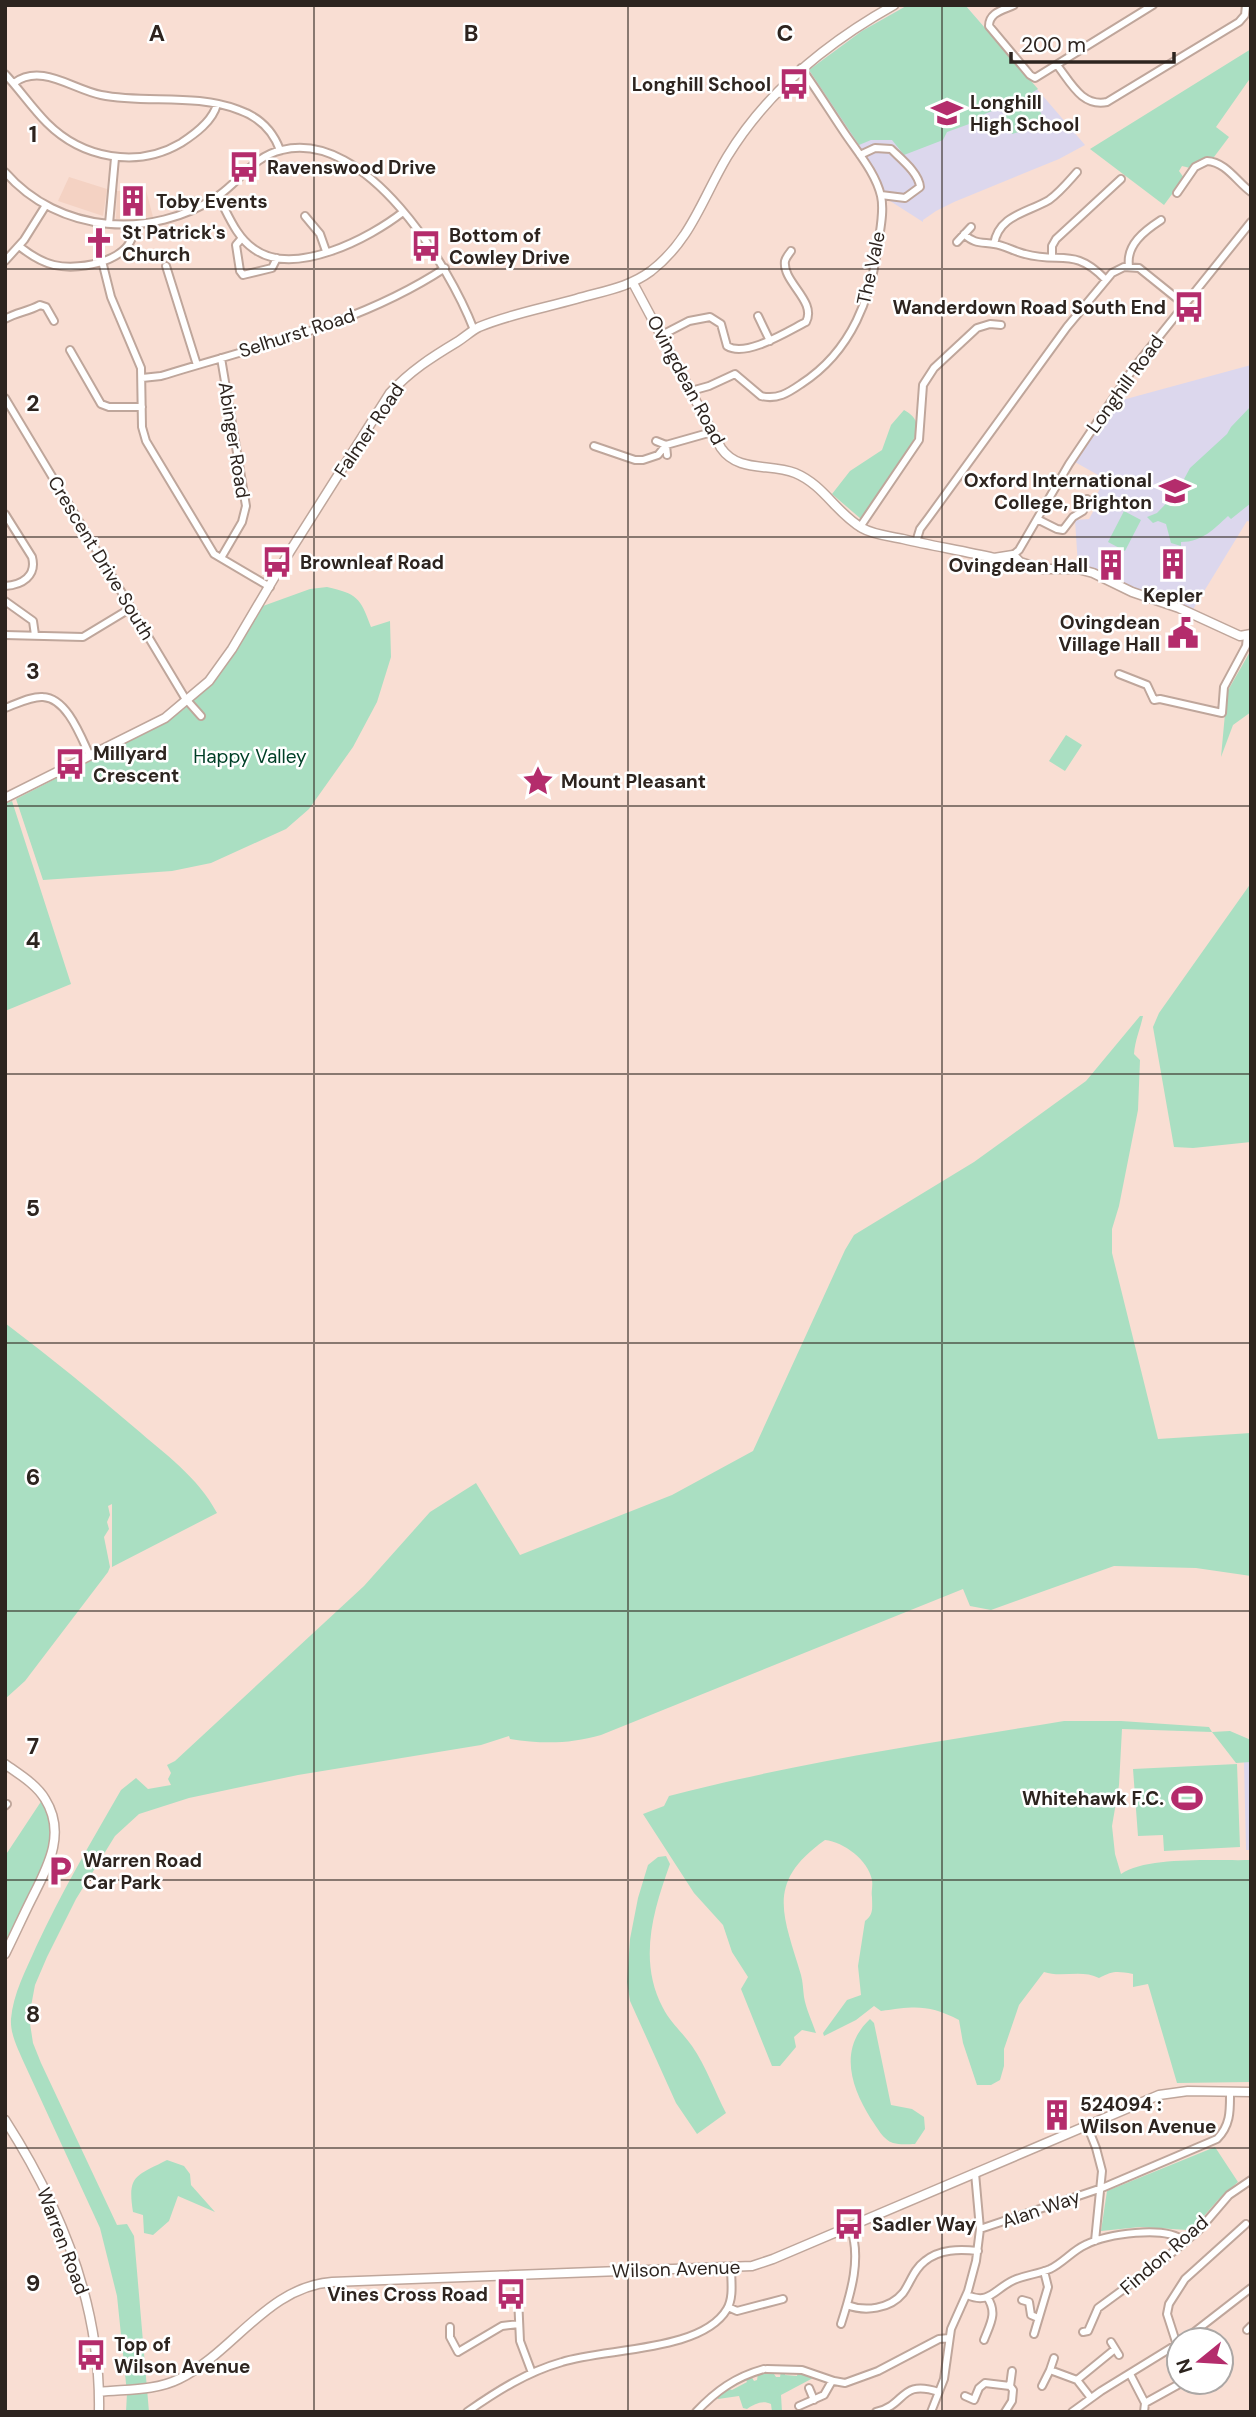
<svg xmlns="http://www.w3.org/2000/svg" width="1256" height="2417" viewBox="0 0 1256 2417" font-family="'DM Sans',sans-serif">
	<style>
		.built { fill: #f4d2c3 }
		.education { fill: #dcd7ed }
		.green { fill: #aadfc2 }
		.lines { fill: none; stroke-linecap: round; stroke-linejoin: round }
		.street-casing { stroke: #bfa69b; stroke-width: 10 }
		.secondary-casing { stroke: #bfa69b; stroke-width: 11 }
		.street { stroke: #fff; stroke-width: 6 }
		.secondary { stroke: #fff; stroke-width: 8 }
		.grid { fill: none; stroke: #2d241f; stroke-width: 2; stroke-opacity: 0.55 }
		.labels { text-anchor: middle; dominant-baseline: central; stroke-width: 5; stroke-linejoin: round; paint-order: stroke }
		.poi-label { font-size: 19px; font-weight: bold; fill: #2d241f; stroke: #fff; text-anchor: start }
		.street-label { font-size: 19px; fill: #2d241f; stroke: #fff }
		.park-label { font-size: 19px; fill: #004027; stroke: #fff }
		.grid-label { font-size: 23px; text-anchor: middle; font-weight: bold; fill: #2d241f; stroke: #fff; stroke-width: 5; stroke-linejoin: round; paint-order: stroke }
	</style>
	<rect width="100%" height="100%" fill="#f9ded3"/>
	<!-- built -->
	<path class="built" d="M 69,177 L 107,189 L 103,216 L 58,201 Z
		M 146,190 L 153,217 L 116,219 L 117,191 Z"/>
	<!-- education -->
	<path class="education" d="M 908,5 L 965,5 L 1085,145 L 1059,159 L 954,202 L 936,211 L 923,220 L 923,222 L 887,199 L 877,174 L 809,70 L 862,31 Z
		M 1251,365 L 1251,522 L 1247,521 L 1192,611 L 1116,581 L 1088,567 L 1078,566 L 1075,520 L 1089,519 L 1096,506 L 1092,504 L 1105,479 L 1075,462 L 1115,402 Z
		M 1244,1762 L 1251,1762 L 1251,1850 L 1246,1850 Z"/>
	<!-- green -->
	<path class="green" d="M 908,5 L 965,5 L 1038,89 L 1033,92 L 1045,124 L 1032,129 L 1027,117 L 1018,121 L 1022,131 L 1012,134 L 1005,116 L 1009,114 L 1005,106 L 982,115 L 983,119 L 947,132 L 943,140 L 904,155 L 892,140 L 871,140 L 859,145 L 809,70 L 862,31 Z
		M 1251,49 L 1251,77 L 1216,127 L 1229,137 L 1214,157 L 1203,159 L 1190,168 L 1182,166 L 1179,171 L 1184,178 L 1164,205 L 1090,149 Z
		M 1251,406 L 1251,503 L 1231,519 L 1228,516 C 1214,529 1202,542 1181,542 L 1181,546 L 1171,543 L 1166,524 L 1158,521 L 1153,523 L 1147,517 L 1157,513 L 1182,487 L 1187,491 L 1190,488 L 1183,481 L 1190,468 L 1227,434 L 1231,427 Z
		M 904,410 C 911,414 916,418 917,426 C 919,443 873,502 861,519 L 832,494 L 850,471 L 882,450 L 891,425 Z
		M 1124,511 L 1141,520 L 1125,551 L 1108,542 Z
		M 327,587 C 357,594 360,597 371,627 L 390,621 L 391,657 L 377,702 L 353,747 L 309,809 L 286,829 L 211,863 L 172,871 L 43,880 L 16,799 L 143,734 L 183,710 L 217,676 L 263,606 L 310,589 Z
		M 1251,650 L 1251,712 L 1233,725 L 1221,757 L 1227,692 Z
		M 1066,735 L 1082,745 L 1065,771 L 1049,761 Z
		M 12,801 L 71,984 L 5,1011 L 5,804 Z
		M 1251,883 L 1251,1142 L 1193,1148 L 1174,1147 L 1153,1027 L 1159,1013 Z
		M 1140,1016 L 1143,1016 C 1140,1030 1135,1040 1134,1054 L 1140,1060 L 1138,1110 L 1119,1206 L 1112,1229 L 1112,1253 L 1158,1439 L 1251,1433 L 1251,1576 L 1196,1568 L 1114,1566 L 991,1610 L 970,1606 L 963,1589 L 601,1735 C 570,1744 542,1744 510,1739 L 509,1736 L 481,1745 L 298,1775 L 189,1798 L 139,1814 L 115,1836 L 76,1899 L 47,1957 L 35,1985 L 29,2017 L 33,2043 L 41,2063 L 117,2225 L 127,2224 L 134,2236 L 149,2412 L 126,2412 L 127,2393 L 117,2296 L 100,2228 L 25,2065 C 19,2051 10,2035 11,2019 C 13,1994 26,1970 36,1947 C 61,1893 91,1842 121,1790 L 136,1778 L 148,1789 L 171,1785 L 168,1779 L 171,1773 L 167,1765 L 175,1761 L 364,1586 L 430,1512 L 476,1483 L 520,1555 L 672,1495 L 753,1451 L 845,1250 L 854,1235 L 974,1162 L 1086,1081 Z
		M 5,1323 C 50,1357 93,1392 135,1428 C 165,1454 198,1477 217,1513 L 112,1567 L 112,1504 L 108,1506 L 110,1515 L 107,1522 L 109,1529 L 104,1537 L 110,1567 L 108,1572 L 25,1681 L 5,1699 Z
		M 1064,1721 L 1121,1721 L 1209,1727 L 1212,1732 L 1230,1731 L 1251,1740 L 1251,1762 L 1236,1763 L 1212,1732 L 1122,1729 L 1119,1785 L 1112,1826 L 1115,1854 L 1121,1874 C 1147,1856 1217,1861 1251,1860 L 1251,2082 L 1177,2083 L 1148,1984 L 1133,1987 L 1133,1974 C 1116,1971 1113,1971 1099,1978 C 1082,1969 1061,1978 1044,1972 L 1019,2005 L 1004,2049 L 1004,2066 L 1000,2080 L 991,2085 L 977,2085 L 963,2043 L 959,2020 C 929,2004 914,2006 881,2011 L 874,2006 L 856,2020 L 824,2036 L 823,2033 L 847,2000 L 861,1995 L 858,1966 L 865,1921 C 874,1914 872,1908 872,1897 C 871,1892 873,1885 872,1880 C 868,1860 844,1842 825,1840 C 764,1883 784,1916 801,1975 C 803,1982 803,1990 804,1997 C 806,2009 812,2021 816,2033 L 802,2030 L 794,2037 L 796,2047 L 780,2066 L 772,2066 L 741,1989 L 748,1977 L 732,1952 L 723,1925 L 694,1893 L 643,1814 L 664,1806 L 669,1796 C 799,1762 931,1743 1064,1721 Z
		M 1237,1764 L 1240,1847 L 1164,1851 L 1163,1835 L 1138,1836 L 1133,1769 Z
		M 42,1800 C 47,1810 51,1821 51,1832 C 51,1869 21,1914 5,1946 L 5,1856 Z
		M 666,1856 L 670,1864 C 653,1911 638,1961 663,2008 C 670,2022 683,2033 692,2046 C 706,2066 715,2092 726,2113 L 697,2134 L 676,2103 L 630,2001 L 627,1982 L 630,1939 L 638,1898 L 648,1865 L 658,1857 Z
		M 870,2019 L 874,2023 L 891,2105 L 912,2109 L 924,2117 L 925,2129 L 915,2144 C 909,2144 900,2145 893,2143 C 883,2140 877,2127 871,2119 C 851,2087 838,2049 870,2019 Z
		M 1215,2147 L 1238,2182 L 1218,2200 L 1197,2224 L 1188,2230 L 1140,2227 L 1101,2231 L 1107,2191 Z
		M 167,2160 L 184,2166 L 190,2174 L 191,2185 L 215,2212 L 178,2196 L 169,2221 L 153,2235 L 144,2233 L 143,2215 L 133,2212 C 127,2175 136,2176 167,2160 Z
		M 785,2370 L 785,2375 L 797,2376 L 798,2371 L 812,2374 L 813,2378 L 781,2395 L 782,2412 L 772,2412 L 771,2404 C 762,2400 755,2404 747,2409 L 743,2408 L 739,2396 L 718,2399 L 717,2396 L 727,2388 L 732,2390 L 747,2382 L 745,2378 L 751,2376 L 754,2381 L 757,2380 L 758,2374 L 772,2371 L 776,2377 L 780,2377 L 781,2371 Z"/>
	<g class="lines">
		<defs>
			<path id="street" d="M 1014,5 C 1004,10 989,12 989,26 L 1030,75 L 1035,78 L 1153,5
				M 1057,65 C 1071,83 1082,107 1107,102 L 1239,22 L 1245,15 L 1246,5
				M 5,74 C 20,90 32,108 47,123 C 82,158 137,169 181,143 C 195,134 213,121 217,104
				M 14,83 C 41,63 72,89 101,95 C 146,104 195,93 239,110 C 259,117 273,131 280,150
				M 860,155 L 875,148 L 891,149 C 901,159 919,173 920,187 L 905,198 L 881,195
				M 5,172 C 59,234 152,240 218,196 C 240,181 254,156 282,150 C 366,129 449,265 474,330
				M 1177,193 L 1195,167 L 1207,161 C 1226,162 1237,182 1251,192
				M 218,196 C 228,214 236,237 254,249 C 294,278 370,238 403,212
				M 305,216 L 320,234 L 326,251
				M 109,224 L 115,158
				M 964,234 C 974,244 981,242 994,244 C 1004,245 1015,252 1025,254 C 1061,264 1074,247 1105,279
				M 242,238 L 236,245 L 240,271 L 243,275 L 272,268 L 277,258
				M 957,242 L 971,227
				M 994,244 C 999,215 1027,213 1049,200 C 1060,192 1068,182 1077,172
				M 19,246 C 29,254 41,262 54,265 C 81,271 136,261 134,225
				M 1052,257 L 1052,246 L 1056,239 L 1121,179
				M 5,261 L 24,240 L 46,205
				M 102,261 L 111,297 L 141,368 L 142,427 L 146,441 L 214,554 L 270,587
				M 166,266 L 197,365
				M 1129,266 C 1126,245 1144,231 1161,220
				M 758,316 L 770,341
				M 5,319 C 17,312 27,312 40,305 L 46,307 L 54,321
				M 662,335 L 689,321 L 710,317 L 721,324 L 727,346 C 746,358 788,331 806,322 C 817,301 782,282 785,261 C 786,257 789,254 791,251
				M 70,350 L 101,404 L 109,407 L 142,407
				M 142,378 L 161,376 C 258,346 360,324 445,268
				M 691,391 L 709,386 L 735,374 L 761,396 C 777,400 788,393 801,384 C 852,351 872,297 879,238 C 881,225 884,209 881,196 C 876,174 859,154 846,135 C 831,113 817,90 801,68
				M 5,398 L 185,698 L 201,716
				M 656,441 L 666,445 L 667,455
				M 594,446 L 635,460 L 643,460 L 658,455 L 666,445 L 712,432
				M 5,514 L 32,557 C 37,576 22,585 5,586
				M 1037,519 L 1057,529 L 1063,530 L 1073,517 L 1083,511 L 1087,499
				M 860,527 L 919,440 L 923,385 L 934,368 L 977,328 L 990,324 L 1001,325
				M 916,542 L 920,529 L 929,517 L 1067,327 L 1112,273 L 1124,267 L 1139,268 L 1185,305
				M 1013,555 L 1019,550 L 1069,464 L 1133,369 L 1251,222
				M 221,558 L 242,522 L 246,506 L 221,358
				M 5,601 L 33,621 L 35,635
				M 5,635 L 83,637 L 131,608
				M 1119,674 L 1147,685 L 1154,700 L 1160,699 L 1222,713 L 1224,687 L 1246,646 L 1247,636
				M 5,708 C 17,704 31,696 43,697 C 67,698 81,737 90,756
				M 5,1806 L 7,1804
				M 1087,2125 L 1096,2148 L 1102,2171 L 1095,2241
				M 980,2229 L 1102,2188 L 1217,2139 C 1231,2125 1230,2110 1230,2092
				M 517,2275 L 520,2341 L 532,2373
				M 967,2295 C 990,2305 994,2289 1014,2280 C 1026,2275 1038,2274 1050,2269 C 1063,2263 1072,2251 1085,2245 C 1107,2234 1165,2225 1184,2241
				M 1022,2300 L 1029,2302 L 1031,2315 L 1038,2318
				M 847,2305 C 865,2312 890,2309 903,2293 C 911,2282 913,2270 925,2261 C 940,2249 959,2249 978,2251
				M 728,2307 L 737,2311 L 783,2299
				M 841,2324 C 851,2293 862,2257 850,2226
				M 450,2327 L 450,2337 L 458,2352 L 502,2326 L 519,2324
				M 1247,2330 L 1251,2326
				M 1083,2332 L 1088,2331 L 1098,2308 L 1162,2261 L 1199,2230 L 1229,2195 L 1251,2180
				M 1034,2334 L 1048,2287 L 1044,2271
				M 984,2340 C 990,2324 998,2313 987,2297
				M 1184,2340 L 1251,2288
				M 1111,2342 L 1119,2355
				M 1177,2345 L 1167,2314 L 1169,2304 L 1185,2279 L 1246,2224
				M 767,2369 L 802,2370 L 834,2381 L 845,2383 L 878,2371 L 939,2339 L 949,2338
				M 1050,2370 L 1054,2358
				M 1130,2374 L 1145,2403 L 1144,2412
				M 1077,2380 L 1115,2349
				M 1199,2382 L 1200,2386
				M 1010,2386 L 1012,2371
				M 1042,2386 L 1050,2370 L 1077,2380 L 1091,2398
				M 809,2388 L 814,2400
				M 965,2396 L 974,2400 L 979,2388 L 985,2383 L 1010,2386 L 1013,2390 L 1012,2401 L 1005,2412
				M 1145,2403 L 1183,2382
				M 799,2406 L 824,2395 L 832,2381
				M 467,2412 C 497,2391 527,2372 562,2362 C 605,2348 702,2352 727,2309 C 734,2297 731,2281 731,2267
				M 696,2412 C 716,2391 735,2377 764,2369
				M 876,2412 C 907,2405 899,2379 939,2392
				M 931,2412 L 944,2379 L 951,2329 L 968,2291 L 976,2261 L 980,2229 L 975,2173
				M 1072,2412 L 1101,2391 L 1179,2343"/>
			<path id="secondary" d="M 633,283 L 721,448 C 738,473 770,463 795,473 C 824,485 836,513 862,528 C 874,535 890,536 903,539 C 933,546 964,551 994,558 L 1013,555 L 1020,562 L 1042,569 L 1078,569 L 1093,573 L 1132,592 L 1179,608 L 1240,636 L 1251,634
				M 5,798 L 165,718 L 209,681 L 232,649 L 287,556 L 390,393 C 410,371 432,357 457,342 C 465,337 471,331 479,327 C 510,314 544,308 576,299 C 603,291 628,288 651,271 C 691,240 702,199 727,157 C 767,91 828,42 894,5
				M 5,1764 C 20,1775 36,1784 45,1799 C 67,1834 47,1868 31,1900 C 22,1918 14,1936 5,1954
				M 5,2120 C 61,2207 101,2307 99,2412
				M 99,2392 C 125,2389 155,2391 179,2379 C 234,2352 267,2287 332,2282 L 752,2266 L 773,2259 L 1159,2095 L 1188,2091 L 1251,2092"/>
		</defs>
		<!-- street casing -->
		<use href="#street" class="street-casing"/>
		<!-- secondary casing -->
		<use href="#secondary" class="secondary-casing"/>
		<!-- street -->
		<use href="#street" class="street"/>
		<!-- secondary -->
		<use href="#secondary" class="secondary"/>
	</g>
	<!-- grid -->
	<path class="grid" d="M 314,5 L 314,2412M 628,5 L 628,2412M 942,5 L 942,2412M 5,269 L 1251,269M 5,537 L 1251,537M 5,806 L 1251,806M 5,1074 L 1251,1074M 5,1343 L 1251,1343M 5,1611 L 1251,1611M 5,1880 L 1251,1880M 5,2148 L 1251,2148"/>
	<!-- icons -->
	<defs>
		<symbol id="bus-bare" viewBox="-9 -9 18 18"><path d="M-5-6H5V4H4V6H2V4H-2V6H-4V4H-5ZM-3.5-4V0h7V-4ZM-3.5 1.2v1.5H-2V1.2ZM2 1.2v1.5H3.5V1.2Z" fill="#b42c6c" stroke="#fff" stroke-width="2.5" paint-order="stroke"/></symbol>
		<symbol id="school-bare" viewBox="-9 -9 18 18"><path d="M0-5L7-2L0 1L-7-2ZM-4 1L0 2.5L4 1V4Q0 6-4 4Z" fill="#b42c6c" stroke="#fff" stroke-width="2.5" paint-order="stroke"/></symbol>
		<symbol id="building-bare" viewBox="-9 -9 18 18"><path d="M-4-6H4V6H1V3H-1V6H-4ZM-2.5-4.3h1.7v1.8h-1.7ZM.8-4.3h1.7v1.8H.8ZM-2.5-1h1.7V.8h-1.7ZM.8-1h1.7V.8H.8Z" fill="#b42c6c" stroke="#fff" stroke-width="2.5" paint-order="stroke"/></symbol>
		<symbol id="church-bare" viewBox="-9 -9 18 18"><path d="M-1.2-6h2.4v3.5h3.3v2.4h-3.3V6h-2.4V-.1h-3.3v-2.4h3.3Z" fill="#b42c6c" stroke="#fff" stroke-width="2.5" paint-order="stroke"/></symbol>
		<symbol id="civic-bare" viewBox="-9 -9 18 18"><path d="M-.6-6.5H3V-4.5H.6V-3L4-1V1h2V6H-6V1h2V-1L-.6-3ZM-1.2 2.5V6h2.4V2.5Z" fill="#b42c6c" stroke="#fff" stroke-width="2.5" paint-order="stroke"/></symbol>
		<symbol id="sight-bare" viewBox="-9 -9 18 18"><path d="M0-6L1.8-2.2L6-1.7L2.9 1.2L3.7 5.4L0 3.3L-3.7 5.4L-2.9 1.2L-6-1.7L-1.8-2.2Z" fill="#b42c6c" stroke="#fff" stroke-width="2.5" paint-order="stroke"/></symbol>
		<symbol id="stadium-bare" viewBox="-9 -9 18 18"><path d="M0-5a6.5 5 0 1 0 0 10a6.5 5 0 1 0 0-10ZM-3.5-1.8h7v3.6h-7Z" fill="#b42c6c" stroke="#fff" stroke-width="2.5" paint-order="stroke"/></symbol>
		<symbol id="parking-bare" viewBox="-9 -9 18 18"><path d="M-3.5-5.5H1a3.5 3.5 0 0 1 0 7H-1V5.5H-3.5ZM-1-3.4V-.6H.8a1.4 1.4 0 0 0 0-2.8Z" fill="#b42c6c" stroke="#fff" stroke-width="2.5" paint-order="stroke"/></symbol>
	</defs>
	<g fill-rule="evenodd">
		<use href="#bus-bare" x="772" y="62" width="44" height="44"/>
		<use href="#school-bare" x="925" y="91" width="44" height="44"/>
		<use href="#bus-bare" x="222" y="145" width="44" height="44"/>
		<use href="#building-bare" x="111" y="179" width="44" height="44"/>
		<use href="#church-bare" x="77" y="221" width="44" height="44"/>
		<use href="#bus-bare" x="404" y="224" width="44" height="44"/>
		<use href="#bus-bare" x="1167" y="285" width="44" height="44"/>
		<use href="#school-bare" x="1153" y="469" width="44" height="44"/>
		<use href="#bus-bare" x="255" y="540" width="44" height="44"/>
		<use href="#building-bare" x="1151" y="542" width="44" height="44"/>
		<use href="#building-bare" x="1089" y="543" width="44" height="44"/>
		<use href="#civic-bare" x="1161" y="611" width="44" height="44"/>
		<use href="#bus-bare" x="48" y="742" width="44" height="44"/>
		<use href="#sight-bare" x="516" y="759" width="44" height="44"/>
		<use href="#stadium-bare" x="1165" y="1776" width="44" height="44"/>
		<use href="#parking-bare" x="38" y="1849" width="44" height="44"/>
		<use href="#building-bare" x="1035" y="2093" width="44" height="44"/>
		<use href="#bus-bare" x="827" y="2202" width="44" height="44"/>
		<use href="#bus-bare" x="489" y="2272" width="44" height="44"/>
		<use href="#bus-bare" x="69" y="2333" width="44" height="44"/>
	</g>
	<g class="labels">
		<!-- poi labels -->
		<g class="poi-label">
			<text x="771" y="84" text-anchor="end">Longhill School</text>
			<text x="970" y="102">Longhill<tspan x="970" dy="22">High School</tspan></text>
			<text x="267" y="167">Ravenswood Drive</text>
			<text x="156" y="201">Toby Events</text>
			<text x="122" y="232">St Patrick's<tspan x="122" dy="22">Church</tspan></text>
			<text x="449" y="235">Bottom of<tspan x="449" dy="22">Cowley Drive</tspan></text>
			<text x="1166" y="307" text-anchor="end">Wanderdown Road South End</text>
			<text x="1152" y="480" text-anchor="end">Oxford International<tspan x="1152" dy="22">College, Brighton</tspan></text>
			<text x="300" y="562">Brownleaf Road</text>
			<text x="1088" y="565" text-anchor="end">Ovingdean Hall</text>
			<text x="1173" y="595" text-anchor="middle">Kepler</text>
			<text x="1160" y="622" text-anchor="end">Ovingdean<tspan x="1160" dy="22">Village Hall</tspan></text>
			<text x="93" y="753">Millyard<tspan x="93" dy="22">Crescent</tspan></text>
			<text x="561" y="781">Mount Pleasant</text>
			<text x="1164" y="1798" text-anchor="end">Whitehawk F.C.</text>
			<text x="83" y="1860">Warren Road<tspan x="83" dy="22">Car Park</tspan></text>
			<text x="1080" y="2104">524094 :<tspan x="1080" dy="22">Wilson Avenue</tspan></text>
			<text x="872" y="2224">Sadler Way</text>
			<text x="488" y="2294" text-anchor="end">Vines Cross Road</text>
			<text x="114" y="2344">Top of<tspan x="114" dy="22">Wilson Avenue</tspan></text>
		</g>
		<!-- street labels -->
		<g class="street-label">
			<text transform="translate(871 268) rotate(-78)">The Vale</text>
			<text transform="translate(297 333) rotate(-18)">Selhurst Road</text>
			<text transform="translate(686 380) rotate(62)">Ovingdean Road</text>
			<text transform="translate(1125 384) rotate(-54)">Longhill Road</text>
			<text transform="translate(369 430) rotate(-56)">Falmer Road</text>
			<text transform="translate(234 440) rotate(81)">Abinger Road</text>
			<text transform="translate(101 558) rotate(59)">Crescent Drive South</text>
			<text transform="translate(1041 2209) rotate(-19)">Alan Way</text>
			<text transform="translate(63 2241) rotate(69)">Warren Road</text>
			<text transform="translate(1164 2255) rotate(-41)">Findon Road</text>
			<text transform="translate(676 2269) rotate(-2)">Wilson Avenue</text>
		</g>
		<!-- park labels -->
		<g class="park-label">
			<text x="250" y="756">Happy Valley</text>
		</g>
	</g>
	<g class="grid-label">
		<text x="157" y="41">A</text>
		<text x="471" y="41">B</text>
		<text x="785" y="41">C</text>
		<text x="33" y="142">1</text>
		<text x="33" y="411">2</text>
		<text x="33" y="679">3</text>
		<text x="33" y="948">4</text>
		<text x="33" y="1216">5</text>
		<text x="33" y="1485">6</text>
		<text x="33" y="1754">7</text>
		<text x="33" y="2022">8</text>
		<text x="33" y="2291">9</text>
	</g>
	<!-- border -->
	<rect width="1256" height="2417" fill="none" stroke="#2d241f" stroke-width="14"/>
	<!-- north arrow -->
	<g transform="translate(1200 2361) rotate(252)"><circle r="33" fill="#ffffff" stroke="#aba7a5" stroke-width="2"/>
	<path d="M0-5L12 26L0 18L-12 26Z" fill="#b42c6c"/>
	<text y="-10" font-size="19" font-weight="bold" text-anchor="middle" fill="#2d241f">N</text>
	</g>
	<!-- scale -->
	<path d="M1011 52v10h163v-10" fill="none" stroke="#2d241f" stroke-width="3.5"/>
	<text x="1021" y="52" font-size="21" fill="#2d241f" stroke="#ffffff" stroke-width="5" paint-order="stroke">200 m</text>
</svg>
